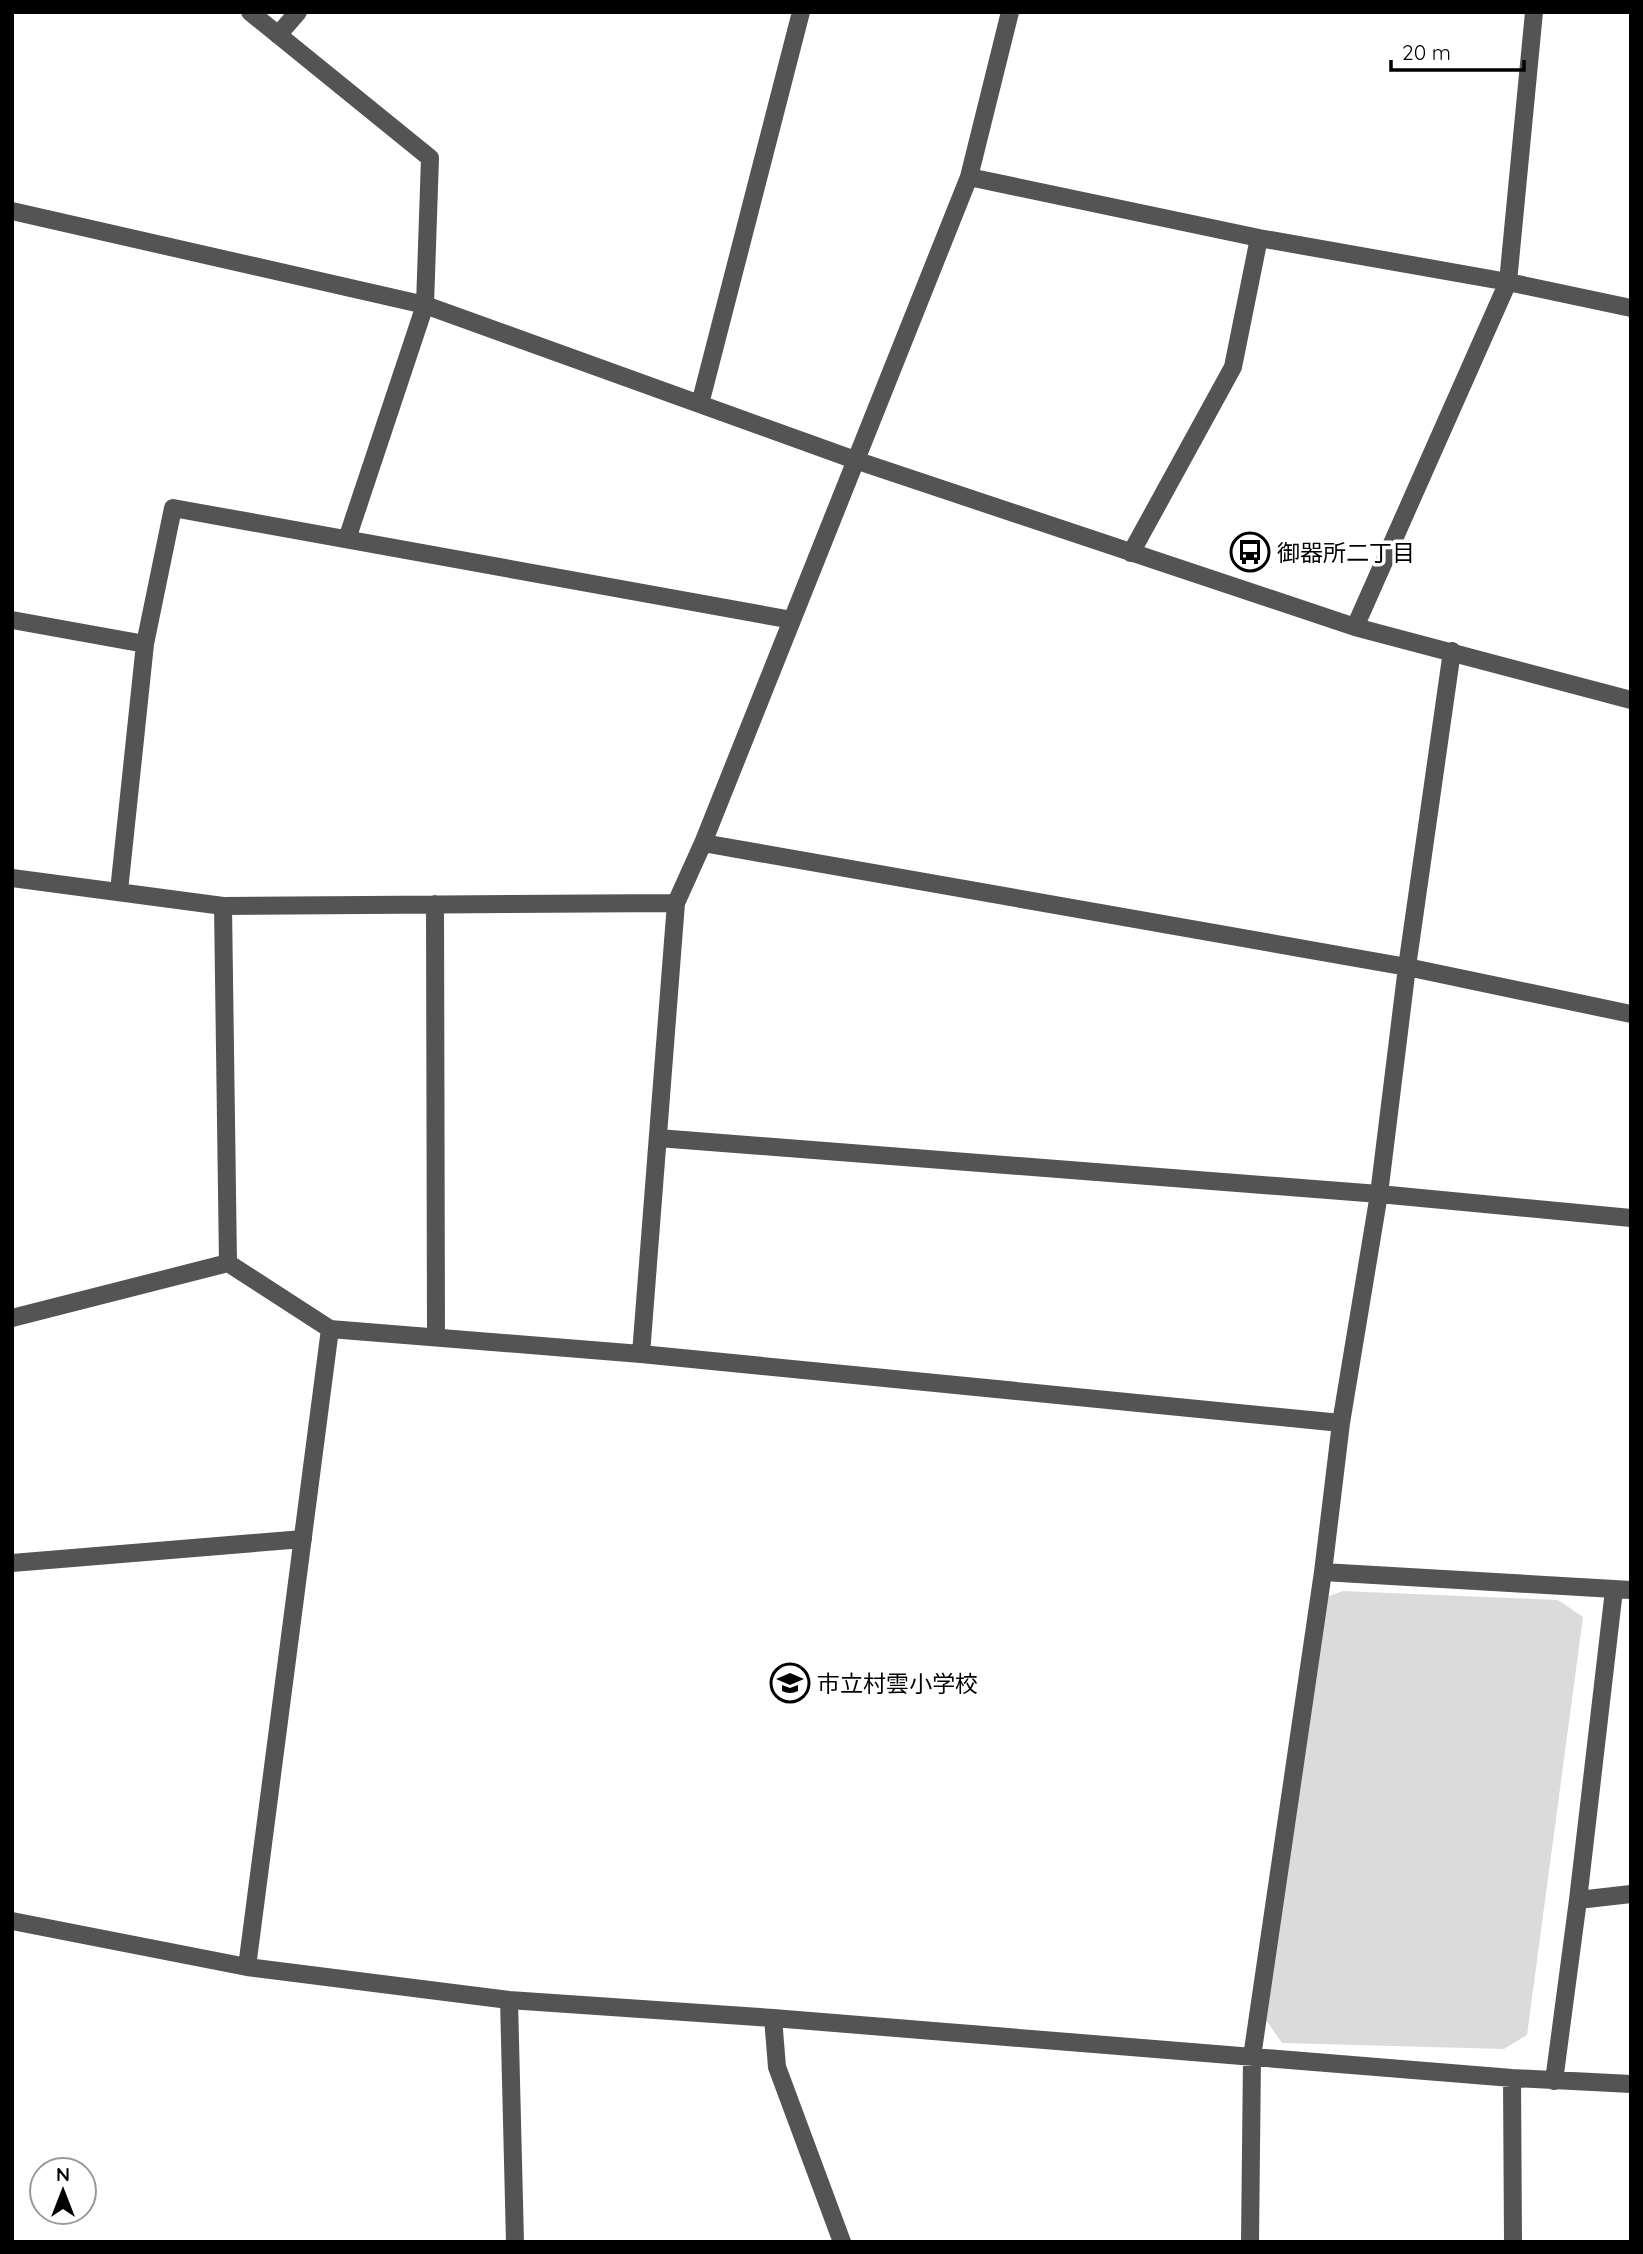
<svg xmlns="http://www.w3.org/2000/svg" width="1643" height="2254" viewBox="0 0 1643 2254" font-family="Quicksand,'Noto Sans JP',sans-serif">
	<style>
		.park { fill: #dbdbdb }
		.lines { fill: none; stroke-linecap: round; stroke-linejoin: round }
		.minor { stroke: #545454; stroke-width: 18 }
		.labels { text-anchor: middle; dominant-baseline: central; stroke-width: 7; stroke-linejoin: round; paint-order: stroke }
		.poi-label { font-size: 23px; fill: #000; stroke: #fff; text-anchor: start }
	</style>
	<rect width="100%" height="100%" fill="#fff"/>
	<!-- park -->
	<path class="park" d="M 1343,1591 L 1558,1600 L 1583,1617 L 1527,2035 L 1504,2049 L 1282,2043 L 1266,2020 L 1327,1597 Z"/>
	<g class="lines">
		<!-- minor -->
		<path class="minor" d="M 250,12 L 430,158 L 425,305 L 347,539
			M 278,35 L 298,12
			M 969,177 L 1259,238 L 1508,282 L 1631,308
			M 12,211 L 425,305 L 855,460 L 1355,627 L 1631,700
			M 700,404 L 801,12
			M 1131,553 L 1233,367 L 1259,238
			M 12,620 L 145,644
			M 1355,627 L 1508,282 L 1534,12
			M 703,843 L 1407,967 L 1631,1014
			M 12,878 L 223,906 L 676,903
			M 119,891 L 145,644 L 173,508 L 792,620
			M 435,904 L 436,1337
			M 223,906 L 228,1263
			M 658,1138 L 1379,1194 L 1631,1218
			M 12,1318 L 228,1263 L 330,1329 L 641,1354 L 1341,1423
			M 641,1354 L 676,903 L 703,843 L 969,177 L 1010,12
			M 12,1563 L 303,1539
			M 1323,1572 L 1631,1590
			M 1578,1900 L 1631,1894
			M 12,1921 L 247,1967 L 509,2000 L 773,2018 L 1512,2078 L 1631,2084
			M 247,1967 L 330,1329
			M 509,2000 L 515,2242
			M 773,2018 L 777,2067 L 842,2242
			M 1512,2078 L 1513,2242
			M 1554,2081 L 1578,1900 L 1614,1590
			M 1250,2242 L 1252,2057 L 1323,1572 L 1341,1423 L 1379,1194 L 1407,967 L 1452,651"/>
	</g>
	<!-- icons -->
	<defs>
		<symbol id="bus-ring" viewBox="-11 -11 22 22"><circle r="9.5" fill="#fff" stroke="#000" stroke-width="1.5"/><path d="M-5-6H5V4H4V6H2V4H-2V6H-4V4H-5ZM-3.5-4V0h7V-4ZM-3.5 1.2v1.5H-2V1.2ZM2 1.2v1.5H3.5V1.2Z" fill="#000"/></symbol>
		<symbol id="school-ring" viewBox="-11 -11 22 22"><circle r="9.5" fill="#fff" stroke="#000" stroke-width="1.5"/><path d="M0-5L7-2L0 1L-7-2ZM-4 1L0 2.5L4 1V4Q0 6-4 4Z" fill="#000"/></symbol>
	</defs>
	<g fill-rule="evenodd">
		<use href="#bus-ring" x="1228" y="530" width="44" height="44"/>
		<use href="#school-ring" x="768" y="1661" width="44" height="44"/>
	</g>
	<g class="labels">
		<!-- poi labels -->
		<g class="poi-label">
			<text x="1277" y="552">御器所二丁目</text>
			<text x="817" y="1683">市立村雲小学校</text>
		</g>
	</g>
	<!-- border -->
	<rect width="1643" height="2254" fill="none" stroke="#000000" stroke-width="28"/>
	<!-- north arrow -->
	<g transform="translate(63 2191)"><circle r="33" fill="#ffffff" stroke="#999999" stroke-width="2"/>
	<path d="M0-5L12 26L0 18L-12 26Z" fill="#000000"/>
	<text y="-10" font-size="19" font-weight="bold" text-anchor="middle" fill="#000000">N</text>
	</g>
	<!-- scale -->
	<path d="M1391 60v10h133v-10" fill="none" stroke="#000000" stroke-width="3.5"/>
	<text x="1402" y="60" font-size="21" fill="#000000" stroke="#ffffff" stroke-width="5" paint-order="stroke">20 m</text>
</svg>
